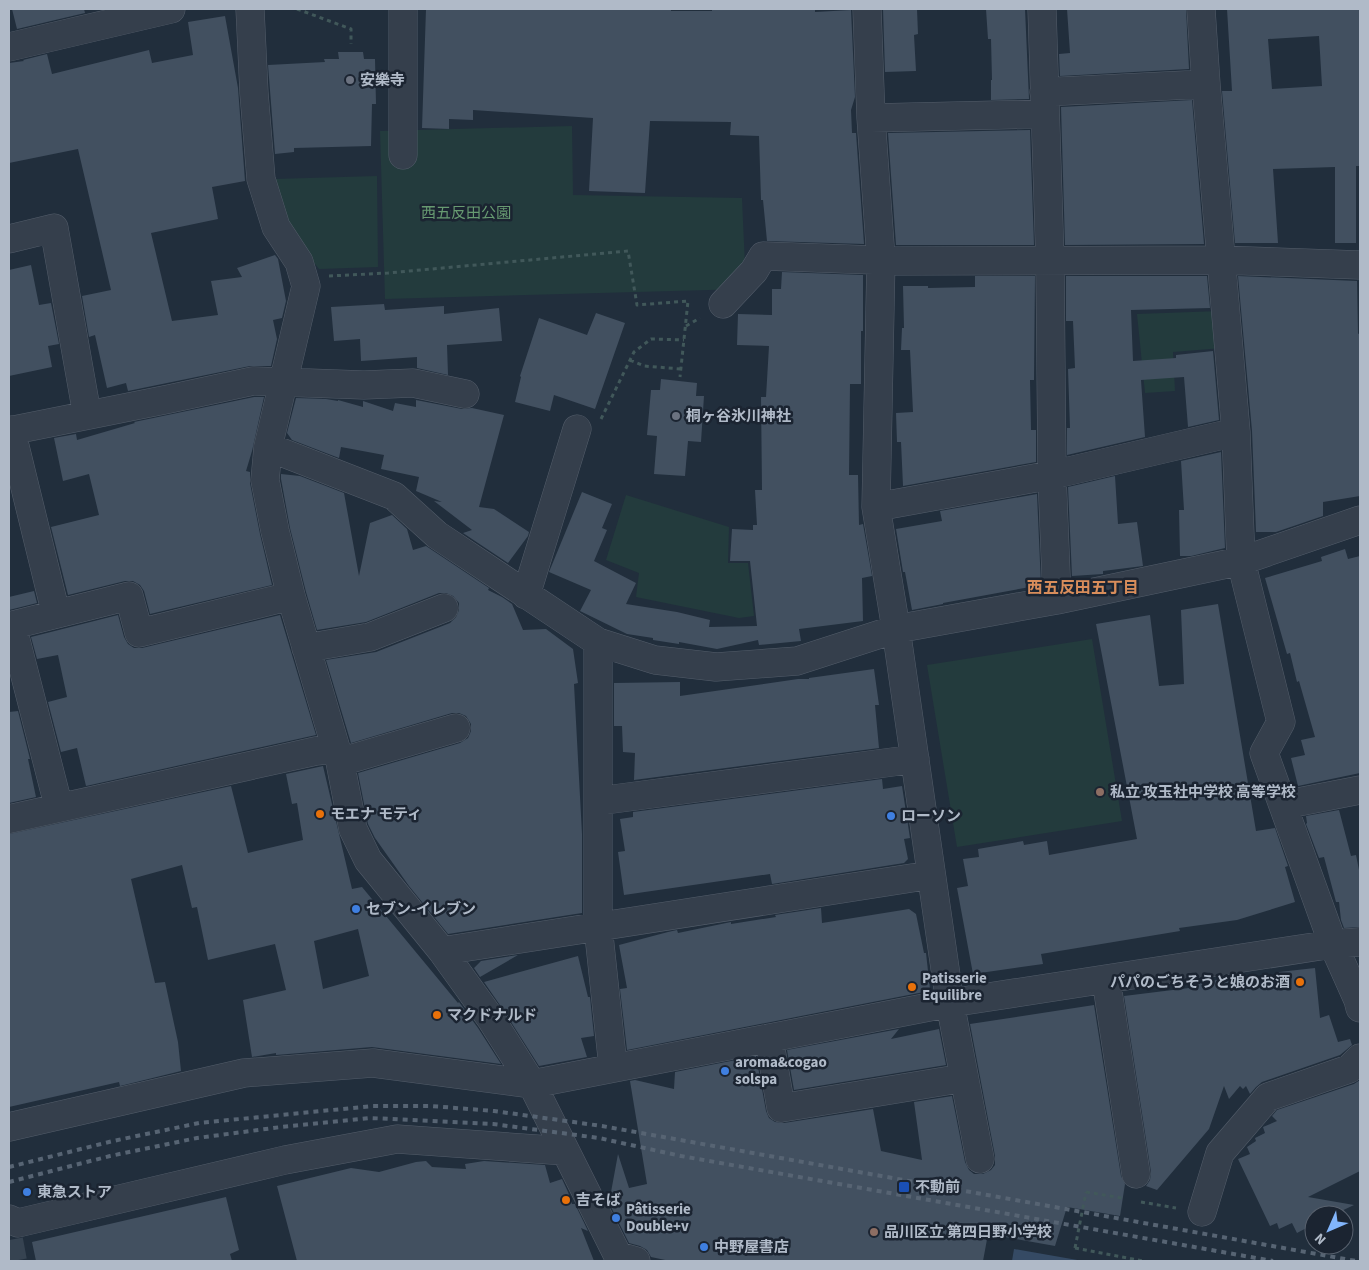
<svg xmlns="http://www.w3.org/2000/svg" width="1369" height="1270" viewBox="0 0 1369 1270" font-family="'Source Sans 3','Noto Sans JP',sans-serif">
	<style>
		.green { fill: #233b3d }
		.water { fill: #354a64 }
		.building { fill: #425060; fill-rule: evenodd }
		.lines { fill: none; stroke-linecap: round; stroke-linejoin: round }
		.highway-tunnel { stroke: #364351; stroke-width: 28; stroke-dasharray: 28 14; stroke-linecap: butt }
		.minor-casing { stroke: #535d6a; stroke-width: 29 }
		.path { stroke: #41585a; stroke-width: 3; stroke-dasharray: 4 4; stroke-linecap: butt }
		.minor { stroke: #353f4c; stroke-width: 28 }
		.rail { stroke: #576473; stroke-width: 4; stroke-dasharray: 5 5; stroke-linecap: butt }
		.path-bridge { stroke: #41585a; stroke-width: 3; stroke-dasharray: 4 4; stroke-linecap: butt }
		.worship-dot { fill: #6b7280; stroke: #1b2431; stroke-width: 2 }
		.education-dot { fill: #8d6e63; stroke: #1b2431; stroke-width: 2 }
		.food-dot { fill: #e8710a; stroke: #1b2431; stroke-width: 2 }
		.shop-dot { fill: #3f7fe0; stroke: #1b2431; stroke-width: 2 }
		.transit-dot { fill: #1a4fb4; stroke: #1b2431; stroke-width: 2 }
		.labels { text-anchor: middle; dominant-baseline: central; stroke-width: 5; stroke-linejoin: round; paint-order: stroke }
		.poi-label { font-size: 15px; font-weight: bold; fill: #b0bac8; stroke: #1b2431; text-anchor: start }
		.park-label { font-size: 15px; fill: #679a71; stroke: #1b2431 }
		.neighbourhood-label { font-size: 16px; font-weight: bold; fill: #d88d5b; stroke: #1b2431 }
	</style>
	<rect width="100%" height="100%" fill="#212e3c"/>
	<!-- green -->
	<path class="green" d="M 572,126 L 573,195 L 742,198 L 746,289 L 385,299 L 380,131 Z
		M 377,176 L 378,267 L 319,269 L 289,231 L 274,179 Z
		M 1220,311 L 1223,348 L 1173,352 L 1175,391 L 1145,393 L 1137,314 Z
		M 626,495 L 729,527 L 728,563 L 748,563 L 754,616 L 739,618 L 636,597 L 639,573 L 606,560 Z
		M 1092,639 L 1122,821 L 957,847 L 927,665 Z"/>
	<!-- water -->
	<path class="water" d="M 1014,1249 L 1083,1261 L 1012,1261 Z"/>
	<!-- building -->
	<path class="building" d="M 12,9 L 84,9 L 85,13 L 17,29 Z
		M 426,9 L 671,9 L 671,11 L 712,11 L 712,9 L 815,9 L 815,12 L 851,10 L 855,97 L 851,110 L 852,133 L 856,133 L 864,244 L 767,241 L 763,200 L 761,200 L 759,136 L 730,135 L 731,122 L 650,121 L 645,193 L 589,191 L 593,118 L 473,110 L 473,120 L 449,119 L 449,129 L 422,128 Z
		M 883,9 L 917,9 L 918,34 L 914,35 L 916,71 L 885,72 Z
		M 986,9 L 1025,9 L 1029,99 L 991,100 L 991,80 L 992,80 L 991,39 L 988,39 Z
		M 1067,9 L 1186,9 L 1189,69 L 1060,76 L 1059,54 L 1070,53 Z
		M 1227,9 L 1360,9 L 1360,166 L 1356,166 L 1356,243 L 1335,243 L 1335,167 L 1273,169 L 1278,243 L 1235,243 L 1222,91 L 1232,91 ZM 1319,36 L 1322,86 L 1272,89 L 1268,39 Z
		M 225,16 L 238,88 L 245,181 L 212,187 L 218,219 L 151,233 L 172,321 L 218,315 L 211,281 L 242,277 L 237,268 L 275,255 L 278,259 L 286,301 L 282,318 L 273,320 L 277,339 L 271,366 L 250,366 L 128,391 L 126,383 L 107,388 L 95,335 L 89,337 L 82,296 L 111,290 L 78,149 L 9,163 L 9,63 L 24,61 L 23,60 L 47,54 L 52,74 L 149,50 L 152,63 L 193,55 L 188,22 Z
		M 338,52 L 363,52 L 364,59 L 375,59 L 376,104 L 372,104 L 371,146 L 294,148 L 294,152 L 275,154 L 268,65 L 325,62 L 324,59 L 339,59 Z
		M 1192,100 L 1204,244 L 1065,245 L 1061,107 Z
		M 1030,130 L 1034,245 L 896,245 L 888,133 Z
		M 31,265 L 39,305 L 51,303 L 59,344 L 48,346 L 52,367 L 9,376 L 9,270 Z
		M 782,272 L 863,275 L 863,331 L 861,331 L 861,384 L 850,384 L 849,475 L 858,475 L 859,525 L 863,524 L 872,576 L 862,578 L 863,621 L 799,629 L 801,641 L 759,645 L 758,640 L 717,649 L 679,642 L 679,644 L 653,640 L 653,638 L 627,634 L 580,611 L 591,590 L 549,572 L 582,492 L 612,504 L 602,528 L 607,530 L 594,561 L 636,583 L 626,604 L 677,612 L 710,620 L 709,627 L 757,626 L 750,561 L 730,561 L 732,529 L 753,530 L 753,525 L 757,525 L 755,490 L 762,490 L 761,397 L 766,397 L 769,346 L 737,345 L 738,314 L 772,315 L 772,289 L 781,289 Z
		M 975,276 L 1035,276 L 1034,380 L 1030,380 L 1031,430 L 1036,430 L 1036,462 L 903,486 L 901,442 L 897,442 L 896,413 L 913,412 L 910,350 L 901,350 L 902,328 L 904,328 L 903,286 L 928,286 L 928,288 L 975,287 Z
		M 1066,276 L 1207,276 L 1210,308 L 1131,310 L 1133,361 L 1176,358 L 1176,355 L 1213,351 L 1219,420 L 1188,427 L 1184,377 L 1141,380 L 1145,437 L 1067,455 L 1067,428 L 1070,428 L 1068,369 L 1075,368 L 1073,321 L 1066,321 Z
		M 1238,276 L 1357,281 L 1358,334 L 1360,333 L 1360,496 L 1323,502 L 1323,516 L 1276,532 L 1256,532 L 1252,431 Z
		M 384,304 L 385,310 L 444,306 L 444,314 L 499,308 L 502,341 L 447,345 L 448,375 L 417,368 L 417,357 L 361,361 L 360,339 L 334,341 L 331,307 Z
		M 596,313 L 625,323 L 595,409 L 554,395 L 550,411 L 515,402 L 521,377 L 520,376 L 539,318 L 587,335 Z
		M 661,379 L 697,383 L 696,396 L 704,396 L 701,442 L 688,441 L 685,476 L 654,474 L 657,436 L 647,435 L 651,390 L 660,390 Z
		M 254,397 L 264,397 L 252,451 L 246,471 L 250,472 L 250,483 L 260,534 L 272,585 L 150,614 L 144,591 L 140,585 L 133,581 L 125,581 L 68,595 L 51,527 L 99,515 L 89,474 L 63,481 L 54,438 L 76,434 L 77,440 L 135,423 L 134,422 Z
		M 296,398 L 326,399 L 338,401 L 338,400 L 363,407 L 363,401 L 393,411 L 395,403 L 416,407 L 416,400 L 462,409 L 472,408 L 504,415 L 479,507 L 494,509 L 529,532 L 528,536 L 508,563 L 463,533 L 472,530 L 434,501 L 442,502 L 416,491 L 419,477 L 381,469 L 384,455 L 341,447 L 339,458 L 292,440 L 287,433 Z
		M 1221,452 L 1225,548 L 1191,556 L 1180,556 L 1179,510 L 1184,510 L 1181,461 Z
		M 281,474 L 300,476 L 344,493 L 359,576 L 370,523 L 392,515 L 407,529 L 413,550 L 426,546 L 489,588 L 488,590 L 502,597 L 512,604 L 523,630 L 546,629 L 573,649 L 578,683 L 574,684 L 582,834 L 582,913 L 448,934 L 409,886 L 375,838 L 368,824 L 358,773 L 460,743 L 468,738 L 471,731 L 471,724 L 466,716 L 459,713 L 452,713 L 351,743 L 326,660 L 376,652 L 450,623 L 456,617 L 459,610 L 459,603 L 453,596 L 446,593 L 439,593 L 366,622 L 317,630 L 306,592 L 290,528 L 281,479 Z
		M 1115,476 L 1118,524 L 1137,522 L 1143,566 L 1103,571 L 1103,574 L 1072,576 L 1068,487 Z
		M 1037,494 L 1041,585 L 943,603 L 943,604 L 912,610 L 905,572 L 903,572 L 896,529 L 942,521 L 940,511 Z
		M 1345,549 L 1348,559 L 1360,556 L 1360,773 L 1298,786 L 1291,758 L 1305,755 L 1301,740 L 1315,737 L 1299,681 L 1297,682 L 1290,653 L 1287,654 L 1265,578 L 1322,561 L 1321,557 Z
		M 34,591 L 37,603 L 9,610 L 9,597 Z
		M 1218,604 L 1256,831 L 1275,828 L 1288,866 L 1285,867 L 1295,902 L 1237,920 L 1179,928 L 1180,931 L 1041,954 L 1043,964 L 973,974 L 957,888 L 968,886 L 963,859 L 979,857 L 978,849 L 1023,841 L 1024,845 L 1047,841 L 1049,855 L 1137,839 L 1096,624 L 1150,615 L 1159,686 L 1184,684 L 1181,610 Z
		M 118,615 L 124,637 L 128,644 L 134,648 L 142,648 L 280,615 L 316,735 L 86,786 L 77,748 L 61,752 L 48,702 L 67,697 L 58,655 L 37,659 L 31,637 Z
		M 874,669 L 879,705 L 875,705 L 879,748 L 634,780 L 635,753 L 623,752 L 622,726 L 614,726 L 614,683 L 680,682 L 680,696 L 798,679 L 809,679 L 809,678 Z
		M 18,711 L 30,759 L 28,759 L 36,797 L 9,803 L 9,712 Z
		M 323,766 L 352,889 L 362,887 L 458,1003 L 459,1002 L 478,1028 L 501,1064 L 372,1047 L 276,1055 L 276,1053 L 252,1057 L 243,1000 L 286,990 L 275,944 L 208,960 L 197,907 L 192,908 L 182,865 L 131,879 L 155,983 L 165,982 L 178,1042 L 181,1071 L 120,1086 L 119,1082 L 9,1107 L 9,834 L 231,786 L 248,853 L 303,840 L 297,803 L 292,804 L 286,774 ZM 358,929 L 369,976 L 323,989 L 314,941 Z
		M 882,779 L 883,789 L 902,786 L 910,838 L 904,839 L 908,859 L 904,863 L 772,884 L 770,874 L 624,895 L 618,852 L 625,851 L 620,819 L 633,817 L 633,812 Z
		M 1339,810 L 1351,856 L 1356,855 L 1360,875 L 1360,927 L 1344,928 L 1341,920 L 1339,902 L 1336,902 L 1324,857 L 1319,858 L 1306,824 L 1307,823 L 1306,816 Z
		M 821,908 L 822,923 L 909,909 L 916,914 L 924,953 L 926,953 L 930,989 L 929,991 L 627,1050 L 620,989 L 627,988 L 619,945 L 668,932 L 677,930 L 678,933 L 731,922 L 731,924 L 776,917 L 775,915 Z
		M 518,955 L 480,977 L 474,968 L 481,961 Z
		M 578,956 L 588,997 L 590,997 L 594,1036 L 581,1038 L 587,1057 L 539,1066 L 504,1011 L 484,982 Z
		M 1315,968 L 1320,1018 L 1329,1015 L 1338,1042 L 1350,1039 L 1352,1045 L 1340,1055 L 1262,1082 L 1256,1087 L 1250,1094 L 1246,1086 L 1243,1089 L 1240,1086 L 1229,1099 L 1224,1086 L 1209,1129 L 1157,1190 L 1146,1186 L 1150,1180 L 1151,1172 L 1124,996 L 1197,987 L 1196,984 L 1227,978 L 1279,976 L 1279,972 Z
		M 1094,1005 L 1121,1176 L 1125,1184 L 1120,1216 L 1067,1207 L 1055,1246 L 988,1234 L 983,1261 L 670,1261 L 651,1257 L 647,1250 L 640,1246 L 629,1243 L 609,1203 L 618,1154 L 629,1188 L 647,1184 L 630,1081 L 635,1080 L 674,1089 L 675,1072 L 756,1056 L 766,1111 L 769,1118 L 775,1122 L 784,1123 L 873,1109 L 881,1151 L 922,1160 L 914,1102 L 952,1096 L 965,1162 L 969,1170 L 974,1174 L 983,1174 L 991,1170 L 995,1165 L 995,1156 L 970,1024 Z
		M 899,1029 L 891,1039 L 939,1029 L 946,1065 L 794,1090 L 787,1050 Z
		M 1360,1080 L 1360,1171 L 1308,1197 L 1354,1205 L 1333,1215 L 1314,1215 L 1314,1224 L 1297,1233 L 1292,1223 L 1279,1229 L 1277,1223 L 1270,1226 L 1238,1159 L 1250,1154 L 1247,1147 L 1256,1141 L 1255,1138 L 1265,1133 L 1263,1127 L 1277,1121 L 1272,1116 L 1277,1110 L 1354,1084 Z
		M 426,1161 L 432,1167 L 466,1169 L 465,1164 L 484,1161 L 545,1165 L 550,1183 L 562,1179 L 568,1192 L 572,1204 L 575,1204 L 588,1231 L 581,1228 L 594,1261 L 297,1261 L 277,1186 L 351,1168 L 379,1172 L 416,1162 Z
		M 226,1197 L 239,1250 L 230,1254 L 232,1261 L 36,1261 L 32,1242 Z"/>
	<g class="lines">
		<!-- highway-tunnel -->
		<path class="highway-tunnel" d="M 9,1240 L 13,1261"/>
		<defs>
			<path id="minor" d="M 250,9 L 254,93 L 261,179 L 276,227 L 299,262 L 306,286 L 268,447 L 265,480 L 275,531 L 291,596 L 340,762 L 353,829 L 368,860 L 442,951 L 491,1019 L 532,1084 L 618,1256 L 636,1261
				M 867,9 L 871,118 L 881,259 L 876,507 L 896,629 L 950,1003 L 980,1159
				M 1042,9 L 1050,261 L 1052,475 L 1057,600
				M 1201,9 L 1206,84 L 1236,432 L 1241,561 L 1281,722 L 1264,753 L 1333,944 L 1358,1000 L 1360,1008
				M 9,47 L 171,9
				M 1044,92 L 1206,84
				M 871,118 L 1044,114
				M 403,155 L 403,9
				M 9,239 L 54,228 L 87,414
				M 723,304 L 754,271 L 763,256 L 901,261 L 1221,260 L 1360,265
				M 11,430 L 56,614
				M 9,431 L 169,399 L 253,381 L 364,385 L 413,383 L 465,394
				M 268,447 L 394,496 L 437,535 L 598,642 L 655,660 L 716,667 L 797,661 L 896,629 L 1057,600 L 1241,561 L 1360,520
				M 876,507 L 1052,475 L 1236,432
				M 526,595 L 577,429
				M 12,625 L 59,808
				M 9,626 L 129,596 L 139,633 L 291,596
				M 598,642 L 598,926 L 613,1067
				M 306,648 L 370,637 L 444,608
				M 340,762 L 456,728
				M 598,801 L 915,759
				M 1283,805 L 1360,790
				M 9,819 L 316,751 L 336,749
				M 442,951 L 931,875
				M 1106,979 L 1136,1174
				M 769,1038 L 781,1108 L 964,1078
				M 9,1127 L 244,1073 L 373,1063 L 532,1084 L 950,1003 L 1333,944 L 1360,942
				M 1202,1212 L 1220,1153 L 1268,1097 L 1349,1069 L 1360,1058
				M 9,1219 L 18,1223 L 285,1160 L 397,1139 L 565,1151"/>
		</defs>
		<!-- minor casing -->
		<use href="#minor" class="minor-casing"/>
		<!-- path -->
		<path class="path" d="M 297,9 L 351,29 L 351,44
			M 329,276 L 388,273 L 628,251 L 637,305 L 688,301 L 680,377
			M 686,326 L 700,318
			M 630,360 L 644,366 L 681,369
			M 601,419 L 634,352 L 651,339 L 684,340
			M 1086,1192 L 1122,1198
			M 1141,1202 L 1176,1208
			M 1075,1248 L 1143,1261"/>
		<!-- minor -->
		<use href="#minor" class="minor"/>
		<!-- rail -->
		<path class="rail" d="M 9,1167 L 113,1141 L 199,1123 L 373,1106 L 431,1106 L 494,1111 L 602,1126 L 1356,1261
			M 9,1182 L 110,1156 L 197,1138 L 281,1127 L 370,1118 L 493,1124 L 599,1138 L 681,1156 L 1273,1261"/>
		<!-- path-bridge -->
		<path class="path-bridge" d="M 1075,1248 L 1086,1192"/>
	</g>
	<!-- markers -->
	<g class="worship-dot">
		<circle cx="350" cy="80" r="5"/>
		<circle cx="676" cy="416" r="5"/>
	</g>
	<g class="education-dot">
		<circle cx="1100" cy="792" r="5"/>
		<circle cx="874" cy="1232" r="5"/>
	</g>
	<g class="food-dot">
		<circle cx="320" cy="814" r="5"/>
		<circle cx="1300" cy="982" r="5"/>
		<circle cx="912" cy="987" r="5"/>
		<circle cx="437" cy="1015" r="5"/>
		<circle cx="566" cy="1200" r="5"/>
	</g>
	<g class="shop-dot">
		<circle cx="891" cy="816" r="5"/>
		<circle cx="356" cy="909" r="5"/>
		<circle cx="725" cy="1071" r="5"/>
		<circle cx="27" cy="1192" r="5"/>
		<circle cx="616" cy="1218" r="5"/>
		<circle cx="704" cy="1247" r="5"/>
	</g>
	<rect class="transit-dot" x="898" y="1181" width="12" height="12" rx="2.5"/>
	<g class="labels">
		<!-- poi labels -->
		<g class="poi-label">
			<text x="360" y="80">安樂寺</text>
			<text x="686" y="416">桐ヶ谷氷川神社</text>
			<text x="1110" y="792">私立 攻玉社中学校 高等学校</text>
			<text x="330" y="814">モエナ モティ</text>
			<text x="901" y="816">ローソン</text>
			<text x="366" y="909">セブン-イレブン</text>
			<text x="922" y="978">Patisserie<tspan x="922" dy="17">Equilibre</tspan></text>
			<text x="1290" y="982" text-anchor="end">パパのごちそうと娘のお酒</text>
			<text x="447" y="1015">マクドナルド</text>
			<text x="735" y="1062">aroma&amp;cogao<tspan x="735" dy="17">solspa</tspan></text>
			<text x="915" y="1187">不動前</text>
			<text x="37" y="1192">東急ストア</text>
			<text x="576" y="1200">吉そば</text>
			<text x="626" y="1209">Pâtisserie<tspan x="626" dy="17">Double+v</tspan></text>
			<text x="884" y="1232">品川区立 第四日野小学校</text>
			<text x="714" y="1247">中野屋書店</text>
		</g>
		<!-- park labels -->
		<g class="park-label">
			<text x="466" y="213">西五反田公園</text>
		</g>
		<!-- neighbourhood labels -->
		<g class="neighbourhood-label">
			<text x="1083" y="588">西五反田五丁目</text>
		</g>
	</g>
	<!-- border -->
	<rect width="1369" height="1270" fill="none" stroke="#b0bac8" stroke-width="20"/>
	<!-- north arrow -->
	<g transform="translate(1329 1230) rotate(225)"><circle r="24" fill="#1b2431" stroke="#57606d"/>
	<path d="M0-4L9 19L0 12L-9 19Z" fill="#82b5fb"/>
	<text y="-8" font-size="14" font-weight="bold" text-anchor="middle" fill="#b0bac8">N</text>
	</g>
</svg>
